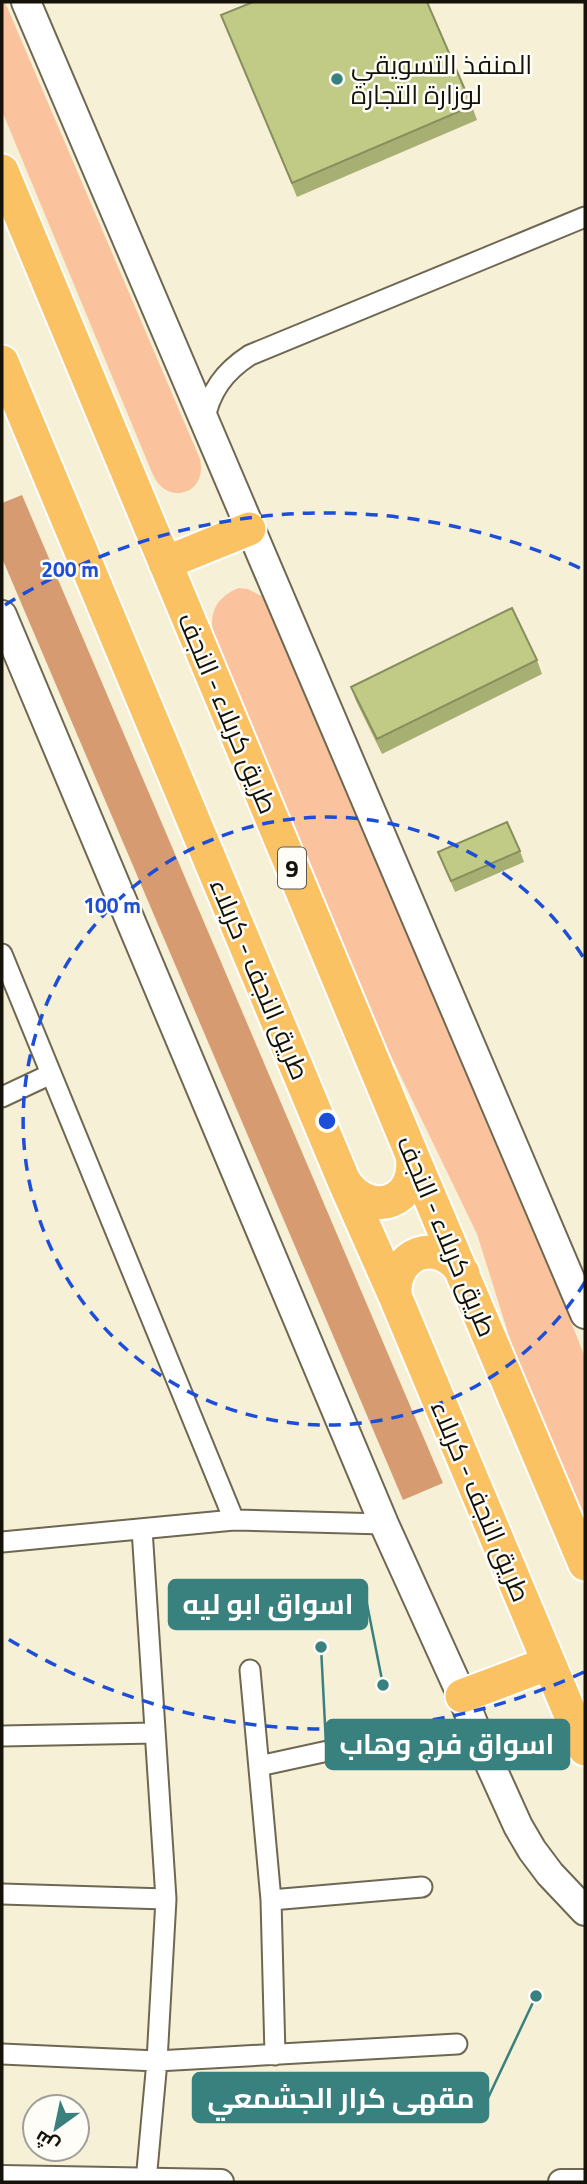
<svg xmlns="http://www.w3.org/2000/svg" width="587" height="2184" viewBox="0 0 587 2184" font-family="'Titillium Web',Cairo,sans-serif">
	<style>
		.green { fill: #fac39d }
		.forest { fill: #d69b70 }
		.lines { fill: none; stroke-linecap: round; stroke-linejoin: round }
		.minor-casing { stroke: #6e6853; stroke-width: 23 }
		.tertiary-casing { stroke: #6e6853; stroke-width: 28 }
		.secondary-casing { stroke: #6e6853; stroke-width: 32 }
		.trunk-casing { stroke: #fff; stroke-width: 37 }
		.minor { stroke: #fff; stroke-width: 19 }
		.tertiary { stroke: #fff; stroke-width: 24 }
		.secondary { stroke: #fff; stroke-width: 28 }
		.trunk { stroke: #fbc264; stroke-width: 33 }
		.wall { fill: #a7af73 }
		.building { fill: #c2cb86; stroke: #888e5e; stroke-width: 2 }
		.ring { fill: none; stroke: #1d4ed8; stroke-width: 3.5; stroke-dasharray: 12 9 }
		.poi-dot { fill: #39817e; stroke: #fefdf8; stroke-width: 2.5 }
		.labels { text-anchor: middle; dominant-baseline: central; stroke-width: 5; stroke-linejoin: round; paint-order: stroke }
		.shield { fill: #fefdf8; stroke: #5b5851; stroke-width: 2 }
		.shield-label { font-size: 24px; font-weight: bold; fill: #15120a }
		.poi-label { font-size: 26px; fill: #15120a; stroke: #fefdf8; text-anchor: start }
		.street-label { font-size: 26px; fill: #15120a; stroke: #fefdf8 }
		.centre { fill: #1d4ed8; stroke: #fefdf8; stroke-width: 3.5 }
		.ring-label { font-size: 21px; text-anchor: middle; font-weight: bold; fill: #1d4ed8; stroke: #fefdf8; stroke-width: 5; stroke-linejoin: round; paint-order: stroke }
		.leader { fill: none; stroke: #39817e; stroke-width: 2.5 }
		.callout-dot { fill: #39817e; stroke: #fefdf8; stroke-width: 2.5 }
		.callout { fill: #39817e; stroke: #39817e; stroke-width: 2.5 }
		.callout-label { font-size: 28px; text-anchor: middle; font-weight: bold; fill: #fff }
	</style>
	<rect width="100%" height="100%" fill="#f6f0d7"/>
	<!-- green -->
	<path class="green" d="M 2,2 L 5,2 L 200,459 C 208,495 167,506 153,475 L 2,111 Z
		M 238,588 L 248,589 L 269,600 L 515,1183 L 585,1357 L 585,1525 L 520,1371 L 477,1234 L 390,1054 L 214,637 C 208,613 216,598 238,588 Z"/>
	<!-- forest -->
	<path class="forest" d="M 22,495 L 443,1483 L 403,1500 L 2,558 L 2,503 Z"/>
	<g class="lines">
		<defs>
			<path id="minor" d="M 204,422 C 210,391 224,372 250,355 L 585,217
				M 2,954 L 234,1520
				M 2,1097 L 51,1074
				M 142,1529 L 166,1899 L 157,2061 L 146,2181
				M 2,1542 L 234,1520 L 384,1524
				M 250,1670 L 271,1900 L 275,2055
				M 2,1736 L 155,1733
				M 259,1766 L 360,1744
				M 2,1894 L 166,1899
				M 271,1900 L 422,1887
				M 2,2054 L 157,2061 L 457,2044"/>
			<path id="tertiary" d="M 2,2178 L 221,2182
				M 561,2182 L 585,2182"/>
			<path id="secondary" d="M 26,2 L 585,1314
				M 2,615 L 384,1524 L 462,1696 L 489,1762 L 518,1826 L 532,1850 L 550,1874 L 585,1911"/>
			<path id="trunk" d="M 2,171 L 412,1155 L 585,1564
				M 2,362 L 344,1181 L 395,1296 L 585,1749
				M 165,563 L 249,529
				M 344,1181 C 370,1221 420,1202 412,1155
				M 395,1296 C 392,1252 439,1235 463,1273
				M 462,1696 L 549,1663"/>
		</defs>
		<!-- minor casing -->
		<use href="#minor" class="minor-casing"/>
		<!-- tertiary casing -->
		<use href="#tertiary" class="tertiary-casing"/>
		<!-- secondary casing -->
		<use href="#secondary" class="secondary-casing"/>
		<!-- trunk casing -->
		<use href="#trunk" class="trunk-casing"/>
		<!-- minor -->
		<use href="#minor" class="minor"/>
		<!-- tertiary -->
		<use href="#tertiary" class="tertiary"/>
		<!-- secondary -->
		<use href="#secondary" class="secondary"/>
		<!-- trunk -->
		<use href="#trunk" class="trunk"/>
	</g>
	<!-- wall -->
	<path class="wall" d="M 221,15 L 472,106 L 477,120 L 297,197 Z
		M 537,660 L 542,674 L 382,754 L 356,701 L 351,687 Z
		M 520,851 L 524,862 L 455,892 L 438,852 Z"/>
	<!-- building -->
	<path class="building" d="M 253,2 L 427,2 L 472,106 L 292,183 L 221,15 Z
		M 512,608 L 537,660 L 377,739 L 351,687 Z
		M 507,822 L 520,851 L 451,881 L 438,852 Z"/>
	<!-- distance rings -->
	<g class="ring">
		<path d="M585 1282A304 304 0 1 1 585 960"/>
		<path d="M584 1672A608 608 0 0 1 5 1637M5 605A608 608 0 0 1 584 570"/>
	</g>
	<!-- markers -->
	<circle class="poi-dot" cx="337" cy="79" r="7"/>
	<g class="labels">
		<!-- shield labels -->
		<rect class="shield" x="278" y="847.5" width="28" height="41" rx="5"/>
		<g class="shield-label">
			<text x="292" y="868">9</text>
		</g>
		<!-- poi labels -->
		<g class="poi-label">
			<text x="351" y="64">المنفذ التسويقي<tspan x="351" dy="30">لوزارة التجارة</tspan></text>
		</g>
		<!-- street labels -->
		<g class="street-label">
			<text transform="translate(228 713) rotate(67)">طريق كربلاء - النجف</text>
			<text transform="translate(260 979) rotate(67)">طريق النجف - كربلاء</text>
			<text transform="translate(447 1236) rotate(67)">طريق كربلاء - النجف</text>
			<text transform="translate(481 1501) rotate(67)">طريق النجف - كربلاء</text>
		</g>
	</g>
	<circle cx="327" cy="1121" r="10" class="centre"/>
	<g class="ring-label">
		<text x="70" y="577">200 m</text>
		<text x="112" y="913">100 m</text>
	</g>
	<!-- callouts -->
	<path class="leader" d="M383 1685L367 1604M321 1647L326 1744M536 1996L488 2098"/>
	<g class="callout-dot">
		<circle cx="383" cy="1685" r="7"/>
		<circle cx="321" cy="1647" r="7"/>
		<circle cx="536" cy="1996" r="7"/>
	</g>
	<g class="callout">
		<rect x="169" y="1580" width="198" height="49" rx="7"/>
		<rect x="326" y="1720" width="243" height="49" rx="7"/>
		<rect x="193" y="2073" width="295" height="49" rx="7"/>
	</g>
	<g class="callout-label">
		<text x="268" y="1614">اسواق ابو ليه</text>
		<text x="447" y="1754">اسواق فرج وهاب</text>
		<text x="341" y="2108">مقهى كرار الجشمعي</text>
	</g>
	<!-- border -->
	<rect width="587" height="2184" fill="none" stroke="#15120a" stroke-width="7"/>
	<!-- north arrow -->
	<g transform="translate(56 2128) rotate(213)"><circle r="33" fill="#fefdf8" stroke="#a19f99" stroke-width="2"/>
	<path d="M0-5L12 26L0 18L-12 26Z" fill="#39817e"/>
	<text y="-10" font-size="19" font-weight="bold" text-anchor="middle" fill="#15120a">ش</text>
	</g>
</svg>
